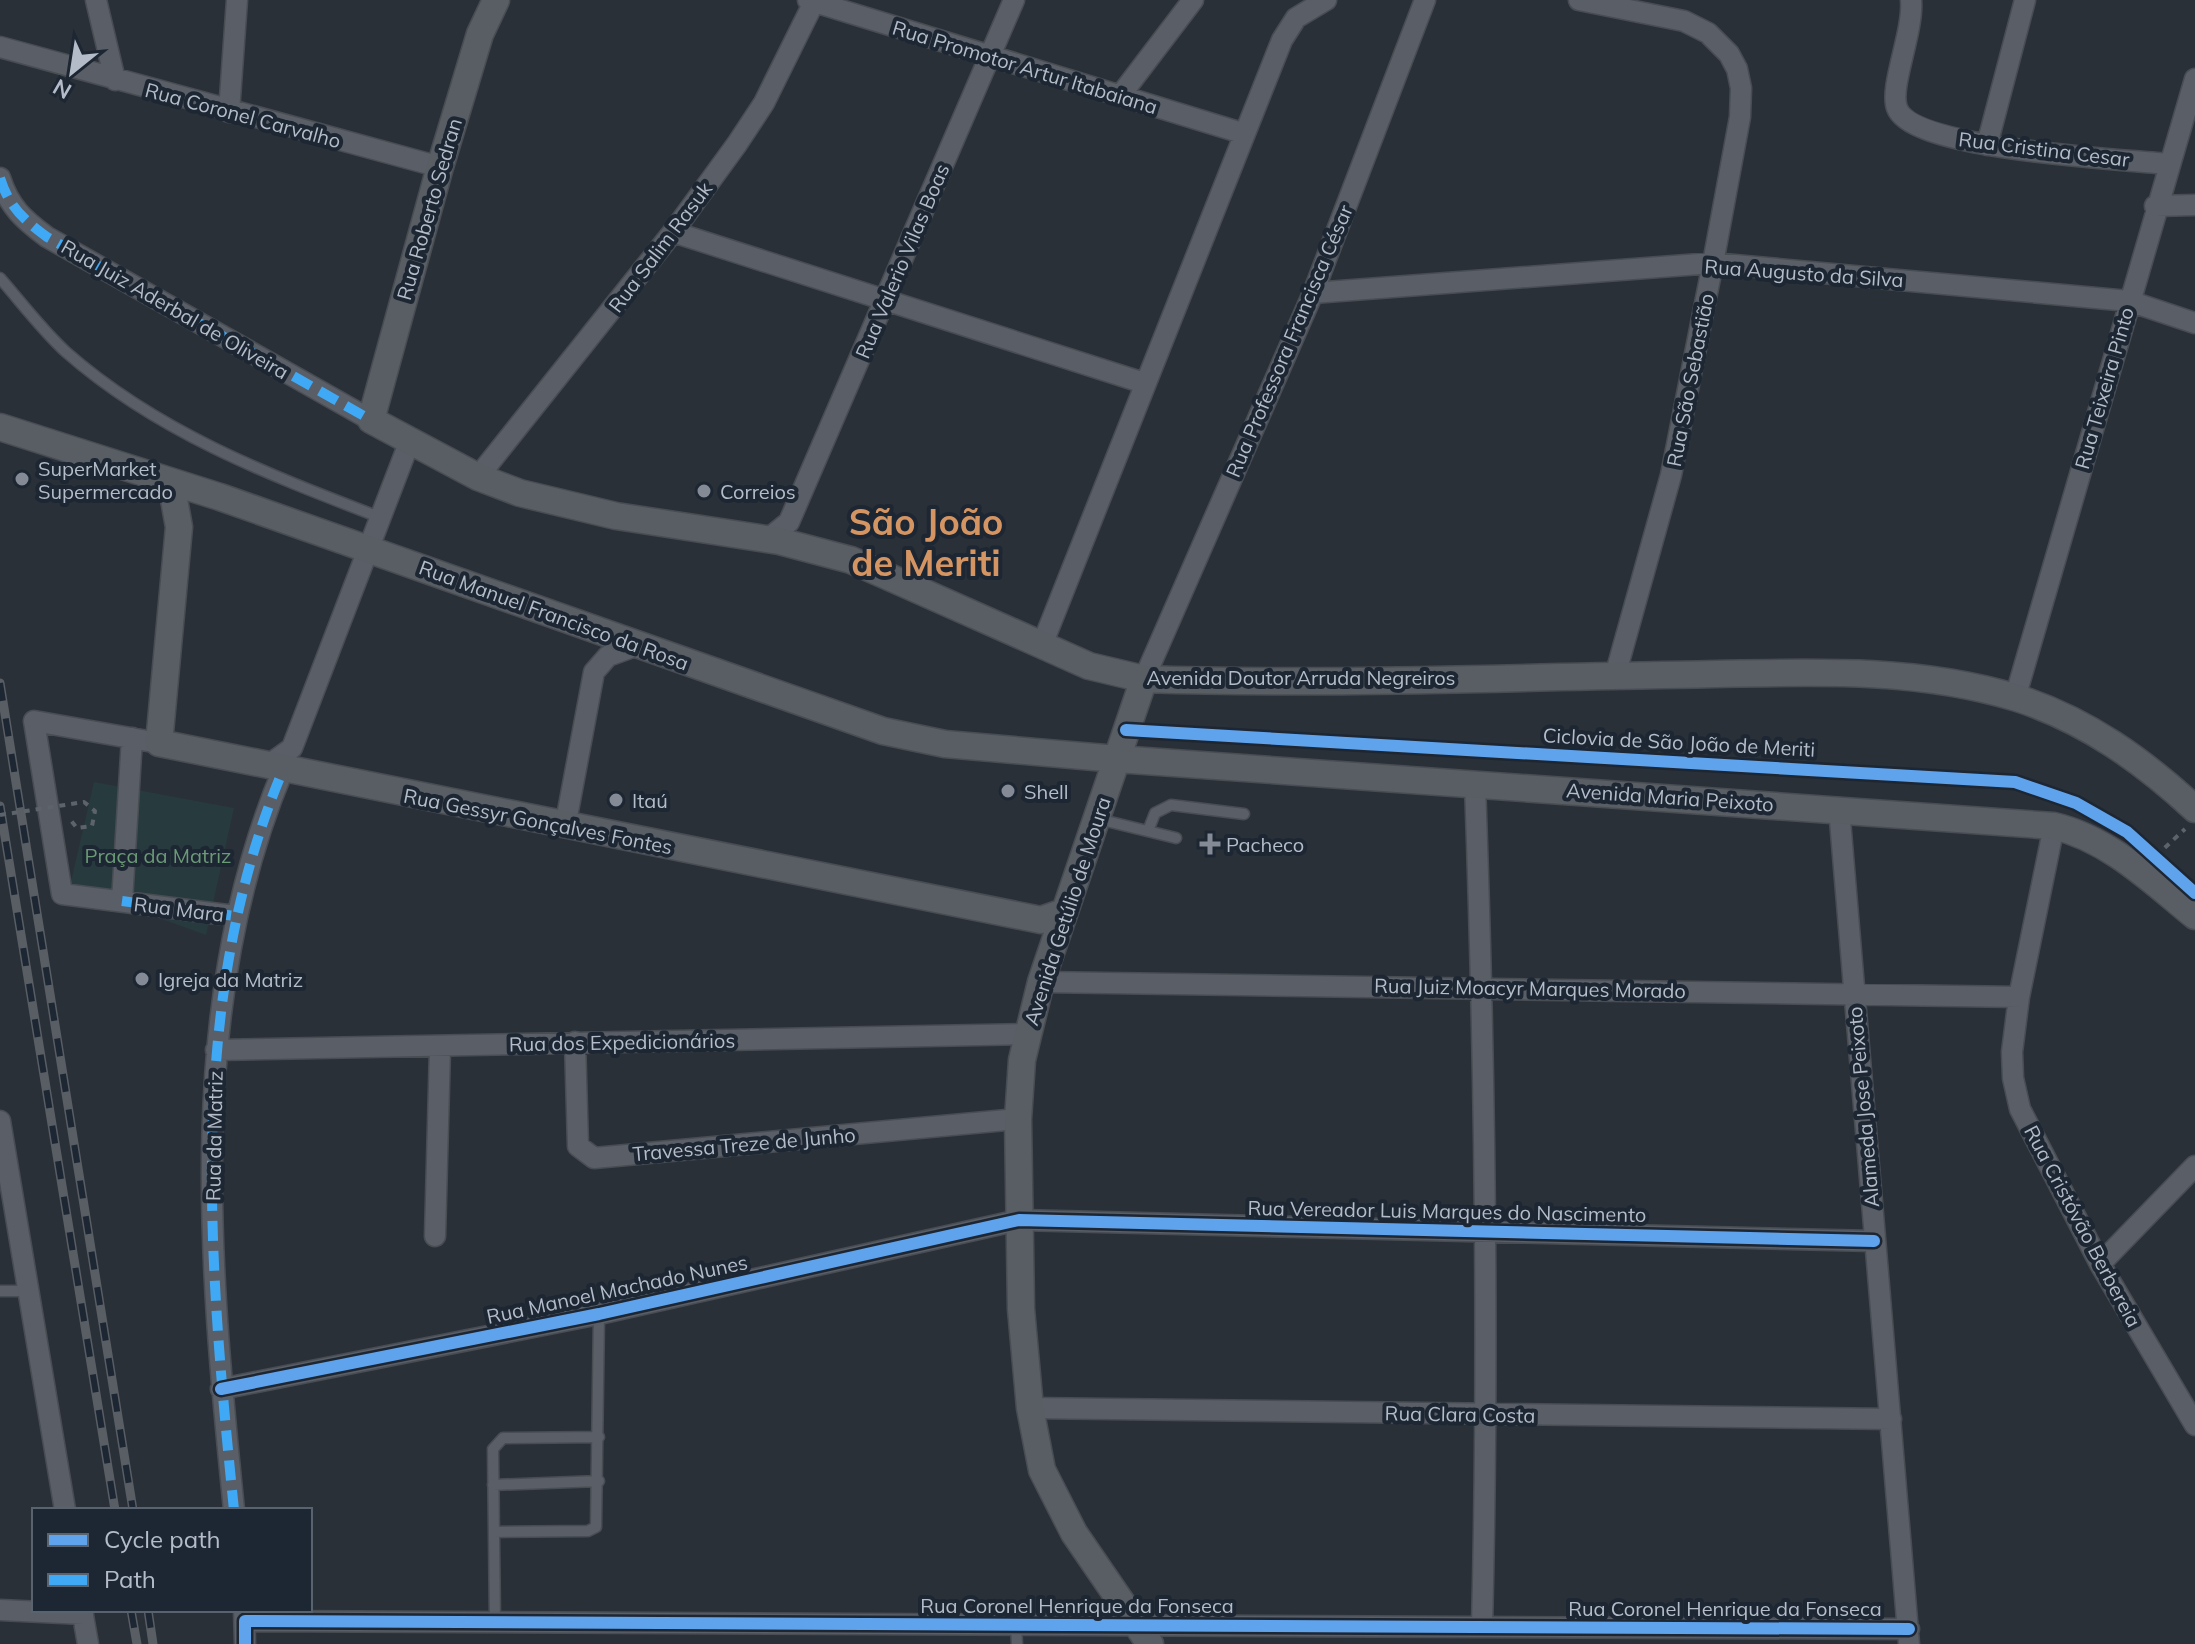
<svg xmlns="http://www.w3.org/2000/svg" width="2195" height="1644" viewBox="0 0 2195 1644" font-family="Mulish,sans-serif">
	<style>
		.green { fill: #273a3e }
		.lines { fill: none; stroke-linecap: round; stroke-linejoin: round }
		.lane-casing { stroke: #484c53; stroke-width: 13 }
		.street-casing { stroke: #484c53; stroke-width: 23 }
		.secondary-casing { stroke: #484c53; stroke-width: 29 }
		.path { stroke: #5d636a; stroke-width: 4; stroke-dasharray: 6 6; stroke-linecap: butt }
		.lane { stroke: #5a5e66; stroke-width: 10 }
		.street { stroke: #5a5e66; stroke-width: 20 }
		.secondary { stroke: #595d64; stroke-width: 26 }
		.rail-casing { stroke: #595d64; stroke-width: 9 }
		.rail { stroke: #1d2633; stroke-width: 6; stroke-dasharray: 18; stroke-linecap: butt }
		.path-bridge { stroke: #5d636a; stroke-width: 4; stroke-dasharray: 6 6; stroke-linecap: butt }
		.quiet { stroke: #3fa9f5; stroke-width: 10; stroke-dasharray: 20 10; stroke-linecap: butt }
		.cycleway-casing { stroke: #1d2633; stroke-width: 17 }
		.cycleway { stroke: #60a3ed; stroke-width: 12 }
		.poi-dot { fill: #848b96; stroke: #1d2633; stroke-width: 3 }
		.labels { text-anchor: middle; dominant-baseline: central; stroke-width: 8; stroke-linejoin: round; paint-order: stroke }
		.street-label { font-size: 20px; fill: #b4bcc9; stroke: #1d2633 }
		.poi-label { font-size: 20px; fill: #b4bcc9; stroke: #1d2633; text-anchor: start }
		.park-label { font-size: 20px; fill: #6b9a76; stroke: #1d2633 }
		.town-label { font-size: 36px; font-weight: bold; fill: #d59563; stroke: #1d2633 }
	</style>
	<rect width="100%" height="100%" fill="#2a3038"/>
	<!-- green -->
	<path class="green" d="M 94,782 L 234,808 L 206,935 L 70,886 Z"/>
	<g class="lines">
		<defs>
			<path id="lane" d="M 0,278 C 21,302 42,330 66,352 C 157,432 267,474 379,517
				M 1098,819 L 1176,838
				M 1148,831 L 1155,813 L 1171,805 L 1244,814
				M 0,1291 L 28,1291
				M 493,1485 L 599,1481
				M 494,1532 L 588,1531 L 596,1527 L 599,1314
				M 495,1623 L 493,1449 L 503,1438 L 599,1437
				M 1016,1625 L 1017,1644"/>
			<path id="street" d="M 96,0 L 115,80
				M 808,0 L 1242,133
				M 1579,0 L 1684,21 L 1708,33 L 1729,54 L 1737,69 L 1741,88 L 1740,117 L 1713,263 L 1671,475 L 1615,676
				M 1911,0 C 1914,31 1889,87 1897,108 C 1912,150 2122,159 2168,164
				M 0,47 L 440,167
				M 1120,96 L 1193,0
				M 229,112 L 237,0
				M 1987,145 L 2025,0
				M 0,178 C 9,207 24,220 47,237 L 371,420
				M 2155,206 L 2195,205
				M 673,232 L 1144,383
				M 1313,293 L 1713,263 L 2129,301 L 2195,323
				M 478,477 L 673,232 L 737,144 L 764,103 L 815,0
				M 768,539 L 789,522 L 1014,0
				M 1042,645 L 1282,40 L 1296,18 L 1326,0
				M 1144,679 L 1313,293 L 1425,0
				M 2015,698 L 2195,79
				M 159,743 L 34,721 L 62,894 L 235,916
				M 267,766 L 292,748 L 409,443
				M 1475,784 C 1485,1065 1489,1346 1482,1627
				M 1839,808 L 1909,1644
				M 2054,826 L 2019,997 L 2012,1052 L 2013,1078 L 2020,1109 L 2100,1264 L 2195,1425
				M 565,827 L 594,672 L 608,656 L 638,645
				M 122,901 L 132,738
				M 1041,982 L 2019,997
				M 575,1042 L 578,1146 L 594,1158 L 1018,1119
				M 216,1050 L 1027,1034
				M 0,1121 L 65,1510
				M 435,1236 L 440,1048
				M 2100,1264 L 2195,1166
				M 221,1389 L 599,1314 L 1019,1220 L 1874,1241
				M 1030,1408 L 1891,1419
				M 234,1510 C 209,1264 185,1003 283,770
				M 0,1610 L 83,1614
				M 82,1610 L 88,1644
				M 244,1610 L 245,1644
				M 245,1621 L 1909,1629"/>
			<path id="secondary" d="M 496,0 L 480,34 L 440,167 L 371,420 L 478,477 L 520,493 L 616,516 L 779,541 L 851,560 L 1089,666 L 1144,679 C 1316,685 1490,678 1663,675 C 1781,674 1903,663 2017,698 C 2086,720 2143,761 2195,809
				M 0,427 L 220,497 L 883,731 L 945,744 L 1117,759 L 2054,826 C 2109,839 2152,881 2195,916
				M 171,483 L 179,527 L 159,743 L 1041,920 L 1064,912
				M 1144,679 L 1041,982 L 1022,1060 L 1018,1119 L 1021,1309 L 1030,1408 L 1042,1470 L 1074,1533 L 1150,1644"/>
		</defs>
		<!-- lane casing -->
		<use href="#lane" class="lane-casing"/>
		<!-- street casing -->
		<use href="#street" class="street-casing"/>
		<!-- secondary casing -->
		<use href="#secondary" class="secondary-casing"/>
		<!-- path -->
		<path class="path" d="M 2156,856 L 2185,829"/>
		<!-- lane -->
		<use href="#lane" class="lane"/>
		<!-- street -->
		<use href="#street" class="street"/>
		<!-- secondary -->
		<use href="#secondary" class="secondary"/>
		<defs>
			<path id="rail" d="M 0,683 L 133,1510
				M 0,806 L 115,1510
				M 131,1610 L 137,1644
				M 148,1610 L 153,1644"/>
		</defs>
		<!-- rail casing -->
		<use href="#rail" class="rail-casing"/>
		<!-- rail -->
		<use href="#rail" class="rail"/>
		<!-- path-bridge -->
		<path class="path-bridge" d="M 0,815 L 84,802 L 95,811 L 92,826 L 77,828 L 69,818"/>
		<!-- quiet -->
		<path class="quiet" d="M 0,178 C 9,207 24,220 47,237 L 371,420
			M 122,901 L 235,916
			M 234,1510 C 209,1264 185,1003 283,770"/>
		<defs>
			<path id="cycleway" d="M 1126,730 L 2015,782 L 2076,803 L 2127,832 L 2195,893
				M 221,1389 L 599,1314 L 1019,1220 L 1874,1241
				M 245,1644 L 245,1621 L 1909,1629"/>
		</defs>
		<!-- cycleway casing -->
		<use href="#cycleway" class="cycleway-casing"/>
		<!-- cycleway -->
		<use href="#cycleway" class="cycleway"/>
	</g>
	<!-- markers -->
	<g class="poi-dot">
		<circle cx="22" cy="479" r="8"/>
		<circle cx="704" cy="491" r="8"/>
		<circle cx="1008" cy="791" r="8"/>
		<circle cx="616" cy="800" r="8"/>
		<path d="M1206 832h8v8h8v8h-8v8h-8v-8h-8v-8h8z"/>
		<circle cx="142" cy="979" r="8"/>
	</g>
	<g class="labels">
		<!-- street labels -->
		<g class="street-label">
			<text transform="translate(1025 67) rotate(17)">Rua Promotor Artur Itabaiana</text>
			<text transform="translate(243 115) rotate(15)">Rua Coronel Carvalho</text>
			<text transform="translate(2044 149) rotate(7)">Rua Cristina Cesar</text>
			<text transform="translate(429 209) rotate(-74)">Rua Roberto Sedran</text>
			<text transform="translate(660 247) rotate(-53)">Rua Salim Rasuk</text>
			<text transform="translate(902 261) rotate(-67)">Rua Valerio Vilas Boas</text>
			<text transform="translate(1804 273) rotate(4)">Rua Augusto da Silva</text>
			<text transform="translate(175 309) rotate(30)">Rua Juiz Aderbal de Oliveira</text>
			<text transform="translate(1289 341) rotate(-67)">Rua Professora Francisca César</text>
			<text transform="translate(1690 380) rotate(-79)">Rua São Sebastião</text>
			<text transform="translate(2104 388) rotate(-74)">Rua Teixeira Pinto</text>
			<text transform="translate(554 615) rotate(20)">Rua Manuel Francisco da Rosa</text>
			<text x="1301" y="677">Avenida Doutor Arruda Negreiros</text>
			<text transform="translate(1679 742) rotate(3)">Ciclovia de São João de Meriti</text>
			<text transform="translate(1670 797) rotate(4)">Avenida Maria Peixoto</text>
			<text transform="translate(538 821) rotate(11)">Rua Gessyr Gonçalves Fontes</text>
			<text transform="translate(179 909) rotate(7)">Rua Mara</text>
			<text transform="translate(1067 911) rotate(-72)">Avenida Getúlio de Moura</text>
			<text transform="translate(1530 988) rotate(1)">Rua Juiz Moacyr Marques Morado</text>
			<text transform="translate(622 1042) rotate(-1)">Rua dos Expedicionários</text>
			<text transform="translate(1863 1107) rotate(-95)">Alameda Jose Peixoto</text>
			<text transform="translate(214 1136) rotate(-89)">Rua da Matriz</text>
			<text transform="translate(744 1144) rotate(-5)">Travessa Treze de Junho</text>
			<text transform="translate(1447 1211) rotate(1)">Rua Vereador Luis Marques do Nascimento</text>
			<text transform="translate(2083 1226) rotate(62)">Rua Cristóvão Berbereia</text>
			<text transform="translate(617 1289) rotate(-12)">Rua Manoel Machado Nunes</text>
			<text transform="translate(1460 1414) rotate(1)">Rua Clara Costa</text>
			<text x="1077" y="1605">Rua Coronel Henrique da Fonseca</text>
			<text x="1725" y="1608">Rua Coronel Henrique da Fonseca</text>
		</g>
		<!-- poi labels -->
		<g class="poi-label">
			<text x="38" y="468">SuperMarket<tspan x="38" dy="23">Supermercado</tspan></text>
			<text x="720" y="491">Correios</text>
			<text x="1024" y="791">Shell</text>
			<text x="632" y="800">Itaú</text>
			<text x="1226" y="844">Pacheco</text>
			<text x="158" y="979">Igreja da Matriz</text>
		</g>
		<!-- park labels -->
		<g class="park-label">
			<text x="158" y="855">Praça da Matriz</text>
		</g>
		<!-- town labels -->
		<g class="town-label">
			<text x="926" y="521">São João<tspan x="926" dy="41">de Meriti</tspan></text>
		</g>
	</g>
	<!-- legend -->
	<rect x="32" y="1508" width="280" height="104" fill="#1d2633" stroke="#59626f" stroke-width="2"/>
	<rect x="48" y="1534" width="40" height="12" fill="#60a3ed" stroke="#59626f" stroke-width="2"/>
	<text x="104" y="1548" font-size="24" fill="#b4bcc9">Cycle path</text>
	<rect x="48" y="1574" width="40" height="12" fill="#3fa9f5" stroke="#59626f" stroke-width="2"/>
	<text x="104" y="1588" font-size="24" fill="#b4bcc9">Path</text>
	<!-- north arrow -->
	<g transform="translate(72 72) rotate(210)" stroke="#1d2633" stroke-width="6" paint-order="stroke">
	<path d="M0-6L14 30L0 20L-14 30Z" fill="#b4bcc9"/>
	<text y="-12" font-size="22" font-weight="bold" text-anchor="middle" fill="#b4bcc9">N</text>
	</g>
</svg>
